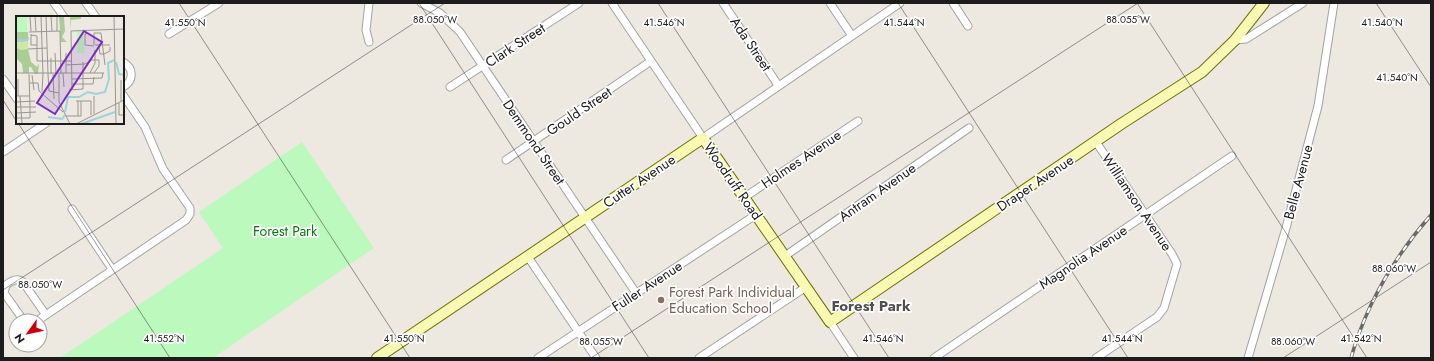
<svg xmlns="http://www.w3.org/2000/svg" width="1434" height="361" viewBox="0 0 1434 361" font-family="Jost,sans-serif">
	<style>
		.park { fill: #bcf9bd }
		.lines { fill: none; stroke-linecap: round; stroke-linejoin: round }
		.street-casing { stroke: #a3a3a3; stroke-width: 9 }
		.secondary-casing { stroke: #6c7104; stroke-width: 12 }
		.street { stroke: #fff; stroke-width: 7 }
		.secondary { stroke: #faf9b3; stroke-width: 10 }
		.rail-casing { stroke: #6a6a6a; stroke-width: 3.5 }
		.rail { stroke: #fff; stroke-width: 2; stroke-dasharray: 6; stroke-linecap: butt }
		.ticks { fill: none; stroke: #1c1c1c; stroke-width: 1; stroke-opacity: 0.45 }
		.education-dot { fill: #8d6e63; stroke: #fff; stroke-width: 1.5 }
		.labels { text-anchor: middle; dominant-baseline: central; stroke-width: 3.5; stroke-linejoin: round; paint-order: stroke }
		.street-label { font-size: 14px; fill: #1c1c1c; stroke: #fff }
		.park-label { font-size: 14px; fill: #0a790d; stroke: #fff }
		.education-label { font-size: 14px; fill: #785e54; stroke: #fff; text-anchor: start }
		.neighbourhood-label { font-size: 15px; font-weight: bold; fill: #4f4f4f; stroke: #fff }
		.inset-river { fill: none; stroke: #a0d2dc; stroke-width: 2 }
		.inset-road { fill: none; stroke: #999792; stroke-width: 1 }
		.view { fill: #7b2cbf; fill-opacity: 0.15; stroke: #7b2cbf; stroke-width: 2 }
		.inset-edge { fill: none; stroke: #1c1c1c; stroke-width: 2 }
		.ticks-label { font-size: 10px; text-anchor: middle; fill: #1c1c1c; stroke: #fff; stroke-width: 3.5; stroke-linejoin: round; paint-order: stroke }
	</style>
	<rect width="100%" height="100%" fill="#ede9e1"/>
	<!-- park -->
	<path class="park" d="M 302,142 L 374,248 L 213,358 L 60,358 L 223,248 L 199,212 Z"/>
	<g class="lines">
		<defs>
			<path id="street" d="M 54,3 L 64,17
				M 86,3 L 96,17
				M 421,3 L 440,13 L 460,32 L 636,293
				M 612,3 L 703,138 L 900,3
				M 723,3 L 778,85
				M 830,3 L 852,36
				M 953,3 L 968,26
				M 169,34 L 219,3
				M 1235,40 L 1246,39 L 1303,3
				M 369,42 L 366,30 L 369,3
				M 123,62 C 134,68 134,81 123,87
				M 3,79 L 17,99
				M 450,87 L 579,3
				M 1096,142 L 1172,254 L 1177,264 L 1164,308 L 1157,317 L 1096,358
				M 3,152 L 46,123
				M 506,160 L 651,61
				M 745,197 L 858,121
				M 72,209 L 112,269
				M 785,256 L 969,128
				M 528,257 L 596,358
				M 24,321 L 4,293 L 6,285 C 11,281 17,277 23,282 L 46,315
				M 37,321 L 186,220 L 190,214 L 190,208 L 163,169 L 145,127 L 123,95
				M 830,322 L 854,358
				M 538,358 L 757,214
				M 699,358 L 806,287
				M 934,358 L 1232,156
				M 1248,358 L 1286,228 L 1318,106 L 1334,3"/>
			<path id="secondary" d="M 377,358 L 703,138 L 830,322 L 1121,124 L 1202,72 L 1235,40 L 1264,3"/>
		</defs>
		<!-- street casing -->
		<use href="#street" class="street-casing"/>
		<!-- secondary casing -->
		<use href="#secondary" class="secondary-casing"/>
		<!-- street -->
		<use href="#street" class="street"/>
		<!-- secondary -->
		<use href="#secondary" class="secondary"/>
		<defs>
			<path id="rail" d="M 1351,358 C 1366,305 1395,256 1431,215"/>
		</defs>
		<!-- rail casing -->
		<use href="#rail" class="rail-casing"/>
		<!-- rail -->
		<use href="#rail" class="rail"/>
	</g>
	<!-- ticks -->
	<path class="ticks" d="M 179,3 L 410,358M 419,3 L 649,358M 658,3 L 889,358M 898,3 L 1128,358M 1137,3 L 1367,358M 1376,3 L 1431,87M 3,100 L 17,122M 18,123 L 170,358M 3,290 L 445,3M 591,358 L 1138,3M 1283,358 L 1431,262"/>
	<!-- markers -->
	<circle class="education-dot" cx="661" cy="300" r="4"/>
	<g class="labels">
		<!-- street labels -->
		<g class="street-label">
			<text transform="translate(751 44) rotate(56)">Ada Street</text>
			<text transform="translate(515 45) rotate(-33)">Clark Street</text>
			<text transform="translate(579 111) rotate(-34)">Gould Street</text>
			<text transform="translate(534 142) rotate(56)">Demmond Street</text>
			<text transform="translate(801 159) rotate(-34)">Holmes Avenue</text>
			<text transform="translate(639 181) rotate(-34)">Cutter Avenue</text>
			<text transform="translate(733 181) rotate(55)">Woodruff Road</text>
			<text transform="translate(1298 182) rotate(-75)">Belle Avenue</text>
			<text transform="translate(1035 183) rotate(-34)">Draper Avenue</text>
			<text transform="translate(877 192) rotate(-35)">Antram Avenue</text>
			<text transform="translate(1137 202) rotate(56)">Williamson Avenue</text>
			<text transform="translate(1083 257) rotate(-34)">Magnolia Avenue</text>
			<text transform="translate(647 286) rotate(-33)">Fuller Avenue</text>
		</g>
		<!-- park labels -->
		<g class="park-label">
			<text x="285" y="231">Forest Park</text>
		</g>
		<!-- education labels -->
		<g class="education-label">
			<text x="669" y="292">Forest Park Individual<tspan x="669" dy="16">Education School</tspan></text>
		</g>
		<!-- neighbourhood labels -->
		<g class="neighbourhood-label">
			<text x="871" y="306">Forest Park</text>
		</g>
	</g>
	<!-- overview -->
	<g transform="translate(16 16)">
		<rect width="108" height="108" fill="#ede9e1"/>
		<path d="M 12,25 L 12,33 L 5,34 L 0,32 L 0,26 Z" fill="#cbe9a5"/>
		<path d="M 43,0 L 65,0 L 65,3 L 55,4 L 55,14 L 54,1 L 48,1 L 49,15 L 46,21 L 51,26 L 45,26 ZM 0,16 L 12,16 L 12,25 L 0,26 ZM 0,32 L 5,34 L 12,33 L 15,46 L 21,51 L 23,47 L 22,58 L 19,58 L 15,51 L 13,51 L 13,57 L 7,57 L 6,48 L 0,42 Z" fill="#a9cd95"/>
		<path d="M 0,1 L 11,1 L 11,16 L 0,16 ZM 66,14 L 69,37 L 61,37 L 61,15 Z" fill="#bcf9bd"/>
		<path class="inset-river" d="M 0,23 L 7,25 L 13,22M 100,46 L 103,58 L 108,59M 49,96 L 52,81 L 63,81 L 72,76 L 80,78 L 89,76 L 93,63 L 92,47 L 98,44M 32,101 L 46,103 L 49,99M 65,108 L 99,96"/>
		<path class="inset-road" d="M 14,0 L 15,15M 19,0 L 20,15M 25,0 L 27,58M 30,0 L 32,58M 35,0 L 36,15M 41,0 L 41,15M 98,0 L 100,108M 13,16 L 44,15 L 45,58M 15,18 L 15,29 L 21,29M 15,19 L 21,20 L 21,45 L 56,45M 69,19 L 71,17 L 69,18 L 69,29 L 78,30M 78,29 L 78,17 L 85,17 L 89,49M 79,29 L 94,29M 83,31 L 84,38 L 88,38 L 94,35 L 94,31M 12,33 L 31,32M 39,37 L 40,58M 50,37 L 50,57M 35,42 L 35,58M 50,49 L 69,48 L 76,44 L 83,44 L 83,50 L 78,57M 0,57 L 88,57M 47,57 L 48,71M 74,57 L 79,47 L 79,34M 13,58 L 14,91M 32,58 L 33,75 L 43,77M 37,58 L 38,83M 43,58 L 43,86 L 54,108M 16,59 L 18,74M 2,63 L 2,80M 56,63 L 86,62 L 87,57M 105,64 L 105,85M 13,67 L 22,67 L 23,75 L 47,96M 56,68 L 77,68 L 78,61M 56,73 L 55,15 L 108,13M 53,74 L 67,73 L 67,46M 26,76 L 27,58M 0,80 L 13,80M 4,80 L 6,108M 60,85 L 75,85 L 75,99M 62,85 L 62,100M 0,86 L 19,85M 103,87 L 103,99 L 108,99M 0,91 L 20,91M 0,97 L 20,96M 78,98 L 78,80M 50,100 L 65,100 L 65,85M 0,102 L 14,102 L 14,91M 60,108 L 108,84"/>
		<path class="view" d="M 68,15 L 86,26 L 39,98 L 21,87 Z"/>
		<rect width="108" height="108" class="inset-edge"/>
	</g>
	<g class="ticks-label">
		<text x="435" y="23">88.050°W</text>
		<text x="1128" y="23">88.055°W</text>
		<text x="185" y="26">41.550°N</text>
		<text x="664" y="26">41.546°N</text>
		<text x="904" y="26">41.544°N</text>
		<text x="1382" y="26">41.540°N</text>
		<text x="1397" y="81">41.540°N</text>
		<text x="1394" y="272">88.060°W</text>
		<text x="40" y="288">88.050°W</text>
		<text x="164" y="342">41.552°N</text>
		<text x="404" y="342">41.550°N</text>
		<text x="883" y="342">41.546°N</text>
		<text x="1122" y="342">41.544°N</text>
		<text x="1361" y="342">41.542°N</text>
		<text x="601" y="345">88.055°W</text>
		<text x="1293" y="345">88.060°W</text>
	</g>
	<!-- border -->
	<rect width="1434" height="361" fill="none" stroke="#1c1c1c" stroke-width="8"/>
	<!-- north arrow -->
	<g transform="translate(28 333) rotate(237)"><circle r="19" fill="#ffffff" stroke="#a4a4a4"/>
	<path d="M0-3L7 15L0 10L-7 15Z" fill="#c7000c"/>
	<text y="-6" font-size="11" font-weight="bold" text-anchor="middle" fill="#1c1c1c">N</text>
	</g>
</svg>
